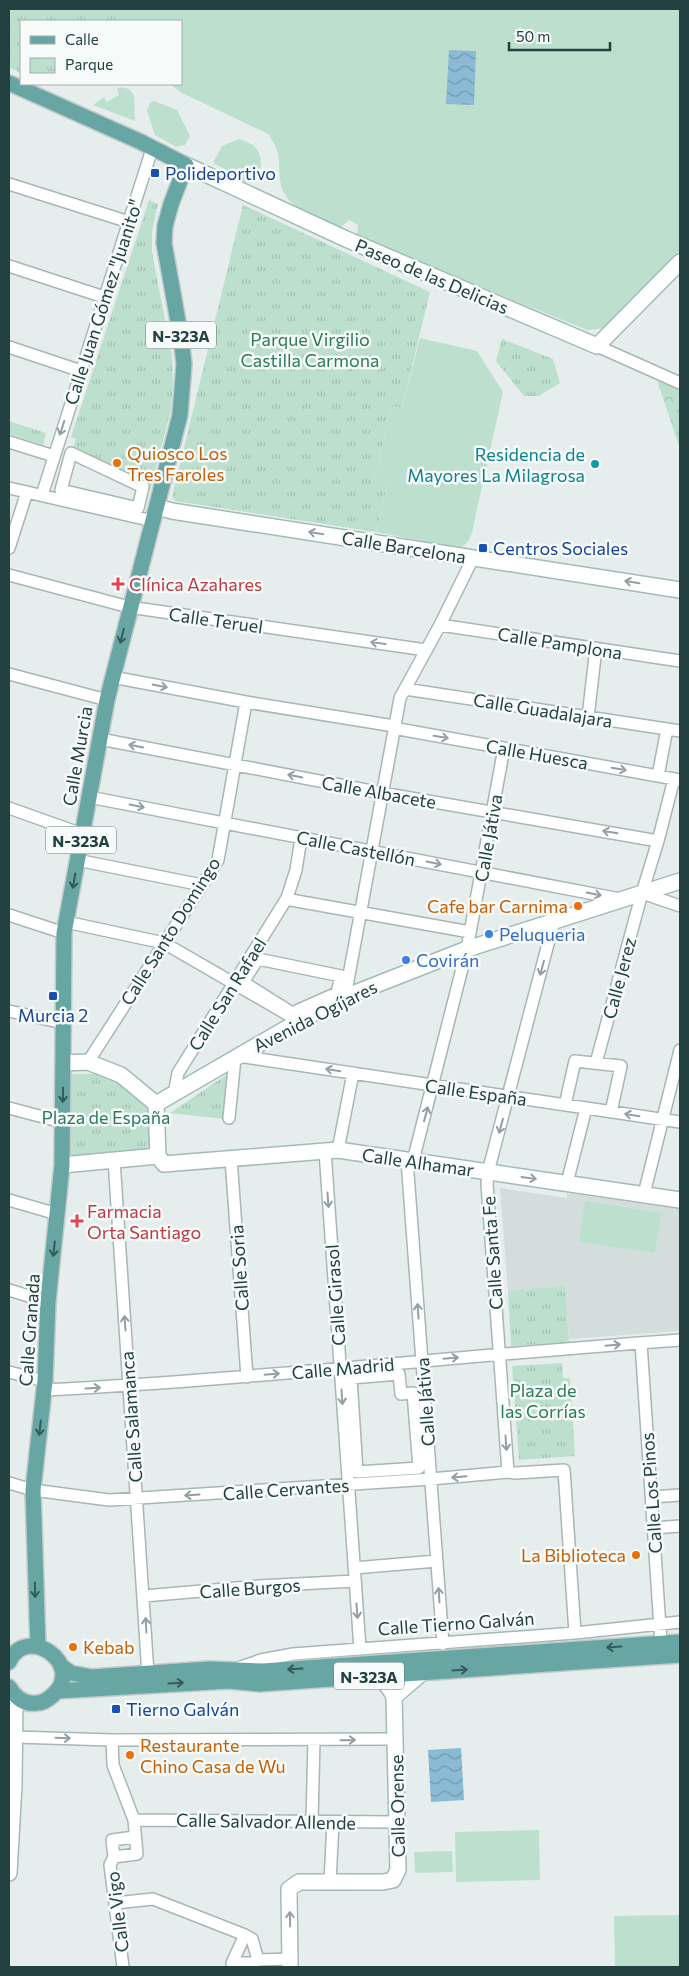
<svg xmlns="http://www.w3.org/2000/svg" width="689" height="1976" viewBox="0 0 689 1976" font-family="Commissioner,sans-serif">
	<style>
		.built { fill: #d3dedc }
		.green { fill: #bde0ce }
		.forest { fill: url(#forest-crowns) }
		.park { fill: url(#park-tufts) }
		.water { fill: url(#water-waves) }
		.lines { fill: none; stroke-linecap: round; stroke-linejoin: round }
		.street-casing { stroke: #a7b7b5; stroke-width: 14 }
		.secondary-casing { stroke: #a2bbb8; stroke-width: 18 }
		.primary-casing { stroke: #c1caca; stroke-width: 18 }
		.street { stroke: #fff; stroke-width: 11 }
		.secondary { stroke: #fff; stroke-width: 15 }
		.primary { stroke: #67a6a3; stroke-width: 15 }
		.oneway { stroke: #91a0a0 }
		.oneway2 { stroke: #345a59 }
		.transit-dot { fill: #1a4fb4; stroke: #f6faf9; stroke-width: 2 }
		.food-dot { fill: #e8710a; stroke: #f6faf9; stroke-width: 2 }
		.culture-dot { fill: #0f9aa8; stroke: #f6faf9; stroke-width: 2 }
		.health-dot { fill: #e0444e; stroke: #f6faf9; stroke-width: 2 }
		.shop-dot { fill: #3f7fe0; stroke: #f6faf9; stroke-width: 2 }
		.labels { text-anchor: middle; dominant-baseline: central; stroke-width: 5; stroke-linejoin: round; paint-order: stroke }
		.shield { fill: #f6faf9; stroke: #627878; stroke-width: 1 }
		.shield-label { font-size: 16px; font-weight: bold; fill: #234140 }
		.transit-label { font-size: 18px; fill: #164399; stroke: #f6faf9; text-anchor: start }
		.street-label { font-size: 18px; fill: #234140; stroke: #f6faf9 }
		.park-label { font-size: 18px; fill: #2b7a5b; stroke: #f6faf9 }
		.food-label { font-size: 18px; fill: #c56008; stroke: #f6faf9; text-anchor: start }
		.culture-label { font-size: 18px; fill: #0d838f; stroke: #f6faf9; text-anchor: end }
		.health-label { font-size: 18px; fill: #be3a42; stroke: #f6faf9; text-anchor: start }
		.shop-label { font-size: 18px; fill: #366cbe; stroke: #f6faf9; text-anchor: start }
	</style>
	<defs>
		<pattern id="forest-crowns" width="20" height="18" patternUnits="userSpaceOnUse" patternTransform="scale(1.25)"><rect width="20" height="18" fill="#bde0ce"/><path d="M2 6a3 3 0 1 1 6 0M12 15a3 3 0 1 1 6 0" fill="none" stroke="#a2c1b2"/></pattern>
		<pattern id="park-tufts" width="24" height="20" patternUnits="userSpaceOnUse" patternTransform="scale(1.25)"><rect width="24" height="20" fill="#bde0ce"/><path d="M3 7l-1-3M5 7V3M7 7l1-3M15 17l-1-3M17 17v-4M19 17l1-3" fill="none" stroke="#a2c1b2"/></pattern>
		<pattern id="water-waves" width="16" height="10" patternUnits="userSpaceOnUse" patternTransform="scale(1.25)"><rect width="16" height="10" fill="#8bbad5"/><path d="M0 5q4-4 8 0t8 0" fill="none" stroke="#7199ae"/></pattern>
	</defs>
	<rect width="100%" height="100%" fill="#e5eeec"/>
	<!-- built -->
	<path class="built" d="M 500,1188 L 567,1198 L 567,1193 L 680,1209 L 680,1331 L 569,1339 L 565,1287 L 508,1291 Z"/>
	<!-- green -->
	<path class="green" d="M 9,9 L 680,9 L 680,251 L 606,328 L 587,330 L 419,262 L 357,235 L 358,225 L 349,220 L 340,228 C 317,218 281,208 280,178 C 278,158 281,152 268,134 L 182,93 L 170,84 L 181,84 L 181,21 L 21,21 L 21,73 L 9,67 Z
		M 120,87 L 129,89 L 134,95 L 135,121 L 93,105 L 104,97 L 107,102 L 119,95 L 117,89 Z
		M 154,101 L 177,110 L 190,136 L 185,145 L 176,147 L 155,135 L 147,110 L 150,103 Z
		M 239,139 C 244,141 251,143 254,146 C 264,156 263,174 252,183 L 244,182 L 223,173 L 225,169 L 213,163 L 222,146 Z
		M 420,338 L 477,351 L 503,392 L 472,532 C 469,540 468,544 459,548 L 376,532 L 387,485 L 380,484 L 375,478 L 392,406 L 402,408 Z
		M 585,1201 L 661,1213 L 655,1253 L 579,1242 Z
		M 539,1830 L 540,1880 L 456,1882 L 455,1832 Z
		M 452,1851 L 453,1872 L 415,1873 L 414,1852 Z
		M 680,1915 L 680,1967 L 615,1967 L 614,1916 Z"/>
	<!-- forest -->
	<path class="forest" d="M 657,380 L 680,391 L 680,449 Z"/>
	<!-- park -->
	<path class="park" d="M 9,9 L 135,9 L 134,21 L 21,21 L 21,73 L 9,67 Z
		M 149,200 L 158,204 L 152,231 L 152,252 L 172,356 L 173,382 L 171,410 L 150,490 L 71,453 L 76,439 L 71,437 Z
		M 243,205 L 430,292 L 402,408 L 392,406 L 375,478 L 380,483 L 387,485 L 376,532 L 175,501 L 172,497 Z
		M 502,339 L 553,359 L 560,383 L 539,396 L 524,396 L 496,361 Z
		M 9,421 L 46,433 L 43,445 L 9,434 Z
		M 229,1073 L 224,1119 L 170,1113 Z
		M 69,1074 L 98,1074 L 125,1085 L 149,1106 L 150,1150 L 70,1156 Z
		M 565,1286 L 569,1342 L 511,1346 L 508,1291 Z
		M 562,1363 L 563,1378 L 570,1378 L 575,1456 L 519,1460 L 512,1366 Z"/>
	<!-- water -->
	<path class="water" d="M 449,50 L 476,51 L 474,105 L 446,104 Z
		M 461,1748 L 464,1800 L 431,1802 L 428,1750 Z"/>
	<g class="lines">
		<defs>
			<path id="street" d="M 9,184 L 129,222
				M 9,266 L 104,297
				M 597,346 L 680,383
				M 9,347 L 81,371
				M 9,442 L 54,456
				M 71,453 L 143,487 L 138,508 L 61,490 Z
				M 9,488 L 153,521
				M 42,495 L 152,149
				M 9,548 L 27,492
				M 9,575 L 129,607 L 426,650
				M 440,625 L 680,661
				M 9,674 L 107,700
				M 112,677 L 246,702 L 394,726
				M 405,689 L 680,731
				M 588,717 L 596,648
				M 393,728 L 680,780
				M 100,739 L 382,793 L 658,841
				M 658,776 L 667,729
				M 89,797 L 620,899
				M 9,808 L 82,834
				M 77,860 L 202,885
				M 642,893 L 680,906
				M 287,898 L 291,900 L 470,932
				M 9,915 L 64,933
				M 66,922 L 164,943 L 299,1021
				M 258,959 L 341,976 L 337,993 L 292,1013 L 243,982 Z
				M 345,997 L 400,698 L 440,625 L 473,558
				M 9,1011 L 63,1023
				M 238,1056 L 680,1122
				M 88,1062 L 218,860 L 246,702
				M 596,1063 L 642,893 L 658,841 L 674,779
				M 174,1094 L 178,1073 L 287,898 L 296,870 L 301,838
				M 565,1105 L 575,1061 L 621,1066 L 611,1112
				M 9,1108 L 62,1122
				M 229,1118 L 235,1058
				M 338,1150 L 353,1073
				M 325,1151 L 360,1649
				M 231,1159 L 247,1377
				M 114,1160 L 148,1674 L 143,1677
				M 407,1160 L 443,1644
				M 413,1161 L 467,949 L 504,748
				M 567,1183 L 586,1108
				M 644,1194 L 680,1050
				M 9,1200 L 57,1214
				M 9,1290 L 48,1302
				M 641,1343 L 661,1643 L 655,1648
				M 9,1372 L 45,1381
				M 399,1374 L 401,1394 L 413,1393 L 419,1468 L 357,1472 L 351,1378 Z
				M 44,1390 C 256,1379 468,1355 680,1340
				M 508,1472 L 487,1184 L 488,1172 L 554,921
				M 9,1483 L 33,1490 L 109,1500 L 431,1479 L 508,1472 L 515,1473 L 564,1470 L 575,1633
				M 652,1497 L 680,1495
				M 654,1528 L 680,1526
				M 354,1568 L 437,1561
				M 144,1596 L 259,1586 L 355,1581
				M 238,1668 L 261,1660 L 293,1654 L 575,1633 L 680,1622
				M 15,1737 L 112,1740 L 395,1739
				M 112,1740 L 113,1765 L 134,1820 L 137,1854 L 114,1857
				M 134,1820 L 397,1822
				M 312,1821 L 314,1740
				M 330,1882 L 333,1822
				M 115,1903 L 153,1899 L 245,1935 L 252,1939 L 258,1960
				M 245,1935 L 232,1963 L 252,1963 L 258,1960 L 290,1959
				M 123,1967 L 110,1865 L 114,1857 L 112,1840 L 135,1837"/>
			<path id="secondary" d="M 186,165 L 346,239 L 597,346 L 680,262
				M 157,507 L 172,511 L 680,590
				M 156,1104 L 299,1021 L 345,997 L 467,949 L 680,881
				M 158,1156 L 164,1164 L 338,1150 L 680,1200
				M 62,1165 L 158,1156 L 156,1104 L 121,1075 L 88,1062 L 63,1063
				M 394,1697 L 423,1672
				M 9,1873 L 14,1785 L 15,1696
				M 290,1967 L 289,1889 L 299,1882 L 383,1882 L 393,1880 L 398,1870 L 394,1697 C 388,1684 381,1678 367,1673"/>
			<path id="primary" d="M 9,83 L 141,142 L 186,165 L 171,204 L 165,226 L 164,243 L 181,338 L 184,364 L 180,415 L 107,700 L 64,933 L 62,1165 L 48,1302 L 45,1381 L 33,1490 L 38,1647
				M 9,1662 C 26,1623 85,1664 54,1694 C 49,1699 44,1703 37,1703 C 24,1705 15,1697 9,1687
				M 61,1666 L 71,1673 L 92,1677 L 209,1669 L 263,1671 L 680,1642
				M 57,1691 L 229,1681 L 259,1684 L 680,1655"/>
		</defs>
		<!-- street casing -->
		<use href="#street" class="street-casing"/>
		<!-- secondary casing -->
		<use href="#secondary" class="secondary-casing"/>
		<!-- primary casing -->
		<use href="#primary" class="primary-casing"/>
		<!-- street -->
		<use href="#street" class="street"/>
		<!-- secondary -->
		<use href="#secondary" class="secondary"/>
		<!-- primary -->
		<use href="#primary" class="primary"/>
	</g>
	<!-- one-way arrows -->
	<defs><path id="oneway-shaft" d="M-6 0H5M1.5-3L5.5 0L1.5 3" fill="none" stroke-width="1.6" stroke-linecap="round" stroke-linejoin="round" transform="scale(1.25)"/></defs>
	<g class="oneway">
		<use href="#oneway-shaft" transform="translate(62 428) rotate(108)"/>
		<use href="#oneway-shaft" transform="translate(316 533) rotate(-171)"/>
		<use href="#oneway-shaft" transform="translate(632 582) rotate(-171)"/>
		<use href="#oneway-shaft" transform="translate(378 643) rotate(-172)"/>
		<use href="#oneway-shaft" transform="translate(160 686) rotate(11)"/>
		<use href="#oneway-shaft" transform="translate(441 737) rotate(10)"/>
		<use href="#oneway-shaft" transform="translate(136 746) rotate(-169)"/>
		<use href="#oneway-shaft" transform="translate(619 769) rotate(10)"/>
		<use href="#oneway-shaft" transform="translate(295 776) rotate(-169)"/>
		<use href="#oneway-shaft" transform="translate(137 806) rotate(11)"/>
		<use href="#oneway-shaft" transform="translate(610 832) rotate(-170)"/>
		<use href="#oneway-shaft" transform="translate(434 863) rotate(11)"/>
		<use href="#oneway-shaft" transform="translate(594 894) rotate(11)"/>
		<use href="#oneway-shaft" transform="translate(542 968) rotate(105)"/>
		<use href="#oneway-shaft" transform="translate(333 1070) rotate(-171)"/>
		<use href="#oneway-shaft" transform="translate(426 1114) rotate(-75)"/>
		<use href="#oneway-shaft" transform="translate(632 1115) rotate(-171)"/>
		<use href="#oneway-shaft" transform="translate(501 1126) rotate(105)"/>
		<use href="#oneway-shaft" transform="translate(529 1178) rotate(8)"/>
		<use href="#oneway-shaft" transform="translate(328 1200) rotate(86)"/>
		<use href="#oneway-shaft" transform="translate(418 1311) rotate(-94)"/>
		<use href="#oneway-shaft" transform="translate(125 1323) rotate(-94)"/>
		<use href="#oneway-shaft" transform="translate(613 1345) rotate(-5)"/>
		<use href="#oneway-shaft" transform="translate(451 1358) rotate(-5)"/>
		<use href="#oneway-shaft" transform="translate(272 1374) rotate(-5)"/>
		<use href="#oneway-shaft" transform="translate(93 1388) rotate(-3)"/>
		<use href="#oneway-shaft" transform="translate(342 1397) rotate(86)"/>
		<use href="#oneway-shaft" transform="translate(506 1443) rotate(86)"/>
		<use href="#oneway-shaft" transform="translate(459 1477) rotate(175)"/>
		<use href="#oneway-shaft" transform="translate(192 1495) rotate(176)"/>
		<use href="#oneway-shaft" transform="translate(439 1595) rotate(-94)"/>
		<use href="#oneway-shaft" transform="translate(357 1611) rotate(86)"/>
		<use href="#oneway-shaft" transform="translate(146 1625) rotate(-93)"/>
		<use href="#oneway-shaft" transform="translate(63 1738) rotate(2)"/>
		<use href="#oneway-shaft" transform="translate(348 1740) rotate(-1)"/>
		<use href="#oneway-shaft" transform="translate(290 1919) rotate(-91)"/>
	</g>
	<g class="oneway2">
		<use href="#oneway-shaft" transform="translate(122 636) rotate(104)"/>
		<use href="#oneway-shaft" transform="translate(74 881) rotate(100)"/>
		<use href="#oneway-shaft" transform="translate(63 1095) rotate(91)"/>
		<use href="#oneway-shaft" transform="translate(54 1249) rotate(96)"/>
		<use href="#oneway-shaft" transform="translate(40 1428) rotate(96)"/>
		<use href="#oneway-shaft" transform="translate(35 1590) rotate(89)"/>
		<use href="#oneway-shaft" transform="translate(614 1647) rotate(176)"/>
		<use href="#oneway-shaft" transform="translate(295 1669) rotate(177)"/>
		<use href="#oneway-shaft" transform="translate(460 1670) rotate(-4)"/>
		<use href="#oneway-shaft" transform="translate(176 1683) rotate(-3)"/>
	</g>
	<!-- markers -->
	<g class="transit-dot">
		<rect x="150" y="168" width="10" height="10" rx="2.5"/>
		<rect x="478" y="543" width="10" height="10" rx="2.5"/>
		<rect x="48" y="991" width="10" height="10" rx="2.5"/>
		<rect x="111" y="1704" width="10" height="10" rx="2.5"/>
	</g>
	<g class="food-dot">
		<circle cx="117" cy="463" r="5"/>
		<circle cx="578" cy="906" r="5"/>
		<circle cx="636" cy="1555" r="5"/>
		<circle cx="73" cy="1647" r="5"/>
		<circle cx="130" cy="1755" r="5"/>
	</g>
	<circle class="culture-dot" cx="595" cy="464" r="5"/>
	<g class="health-dot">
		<path d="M115.5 576.5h5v5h5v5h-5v5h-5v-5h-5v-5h5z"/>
		<path d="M74.5 1213.5h5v5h5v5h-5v5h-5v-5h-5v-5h5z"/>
	</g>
	<g class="shop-dot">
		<circle cx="489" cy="934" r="5"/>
		<circle cx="406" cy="960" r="5"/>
	</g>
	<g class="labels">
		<!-- shield labels -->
		<g class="shield">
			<rect x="146" y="321.5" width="70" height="27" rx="4"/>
			<rect x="46" y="826.5" width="70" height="27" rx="4"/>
			<rect x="334" y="1662.5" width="70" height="27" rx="4"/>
		</g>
		<g class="shield-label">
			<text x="181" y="335">N-323A</text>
			<text x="81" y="840">N-323A</text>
			<text x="369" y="1676">N-323A</text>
		</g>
		<!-- transit labels -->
		<g class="transit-label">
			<text x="165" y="173">Polideportivo</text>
			<text x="493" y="548">Centros Sociales</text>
			<text x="53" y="1015" text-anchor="middle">Murcia 2</text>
			<text x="126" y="1709">Tierno Galván</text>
		</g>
		<!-- street labels -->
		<g class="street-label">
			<text transform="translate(432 276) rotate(23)">Paseo de las Delicias</text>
			<text transform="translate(103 302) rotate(-72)">Calle Juan Gómez "Juanito"</text>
			<text transform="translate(404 547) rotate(9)">Calle Barcelona</text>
			<text transform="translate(216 620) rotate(8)">Calle Teruel</text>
			<text transform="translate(560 643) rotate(9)">Calle Pamplona</text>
			<text transform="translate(543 710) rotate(9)">Calle Guadalajara</text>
			<text transform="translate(537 754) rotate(10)">Calle Huesca</text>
			<text transform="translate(77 756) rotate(-80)">Calle Murcia</text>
			<text transform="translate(379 792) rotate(10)">Calle Albacete</text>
			<text transform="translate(488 838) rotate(-80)">Calle Játiva</text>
			<text transform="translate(356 848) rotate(11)">Calle Castellón</text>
			<text transform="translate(170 931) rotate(-58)">Calle Santo Domingo</text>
			<text transform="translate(619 978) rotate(-75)">Calle Jerez</text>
			<text transform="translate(227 994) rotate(-58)">Calle San Rafael</text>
			<text transform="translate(315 1016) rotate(-27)">Avenida Ogíjares</text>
			<text transform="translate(476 1092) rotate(8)">Calle España</text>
			<text transform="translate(418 1162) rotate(8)">Calle Alhamar</text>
			<text transform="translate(492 1253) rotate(-94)">Calle Santa Fe</text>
			<text transform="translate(239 1268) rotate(-94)">Calle Soria</text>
			<text transform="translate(335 1295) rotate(-94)">Calle Girasol</text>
			<text transform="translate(29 1330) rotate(-86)">Calle Granada</text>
			<text transform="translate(343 1368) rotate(-5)">Calle Madrid</text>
			<text transform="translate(425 1402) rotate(-94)">Calle Játiva</text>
			<text transform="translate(131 1417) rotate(-94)">Calle Salamanca</text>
			<text transform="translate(286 1489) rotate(-4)">Calle Cervantes</text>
			<text transform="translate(651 1493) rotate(-94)">Calle Los Pinos</text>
			<text transform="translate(250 1588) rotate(-4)">Calle Burgos</text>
			<text transform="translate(456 1623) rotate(-4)">Calle Tierno Galván</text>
			<text transform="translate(397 1806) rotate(-91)">Calle Orense</text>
			<text transform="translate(266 1821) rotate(1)">Calle Salvador Allende</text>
			<text transform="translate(117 1912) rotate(-97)">Calle Vigo</text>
		</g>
		<!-- park labels -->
		<g class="park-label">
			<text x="310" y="339">Parque Virgilio<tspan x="310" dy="21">Castilla Carmona</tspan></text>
			<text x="106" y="1117">Plaza de España</text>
			<text x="543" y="1390">Plaza de<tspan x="543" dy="21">las Corrías</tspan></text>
		</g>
		<!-- food labels -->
		<g class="food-label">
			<text x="127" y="453">Quiosco Los<tspan x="127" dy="21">Tres Faroles</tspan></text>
			<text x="568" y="906" text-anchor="end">Cafe bar Carnima</text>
			<text x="626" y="1555" text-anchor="end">La Biblioteca</text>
			<text x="83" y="1647">Kebab</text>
			<text x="140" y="1745">Restaurante<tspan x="140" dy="21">Chino Casa de Wu</tspan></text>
		</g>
		<!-- culture labels -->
		<g class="culture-label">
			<text x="585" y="454">Residencia de<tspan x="585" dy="21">Mayores La Milagrosa</tspan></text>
		</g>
		<!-- health labels -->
		<g class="health-label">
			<text x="129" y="584">Clínica Azahares</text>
			<text x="87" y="1211">Farmacia<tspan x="87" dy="21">Orta Santiago</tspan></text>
		</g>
		<!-- shop labels -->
		<g class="shop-label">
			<text x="499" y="934">Peluqueria</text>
			<text x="416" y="960">Covirán</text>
		</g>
	</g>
	<!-- border -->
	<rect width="689" height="1976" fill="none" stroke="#234140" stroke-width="20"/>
	<!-- legend -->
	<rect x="20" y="20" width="162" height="65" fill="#f6faf9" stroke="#a2b0af"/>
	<rect x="30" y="36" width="25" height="8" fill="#67a6a3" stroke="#a2b0af"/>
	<text x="65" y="45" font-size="15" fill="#234140">Calle</text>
	<rect x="30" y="58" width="25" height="15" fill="url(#park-tufts)" stroke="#a2b0af"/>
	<text x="65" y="70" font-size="15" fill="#234140">Parque</text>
	<!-- scale -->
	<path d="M509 42v8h101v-8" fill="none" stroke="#234140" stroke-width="2.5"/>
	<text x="516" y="42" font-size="15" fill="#234140" stroke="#f6faf9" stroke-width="4" paint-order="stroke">50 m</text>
</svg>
